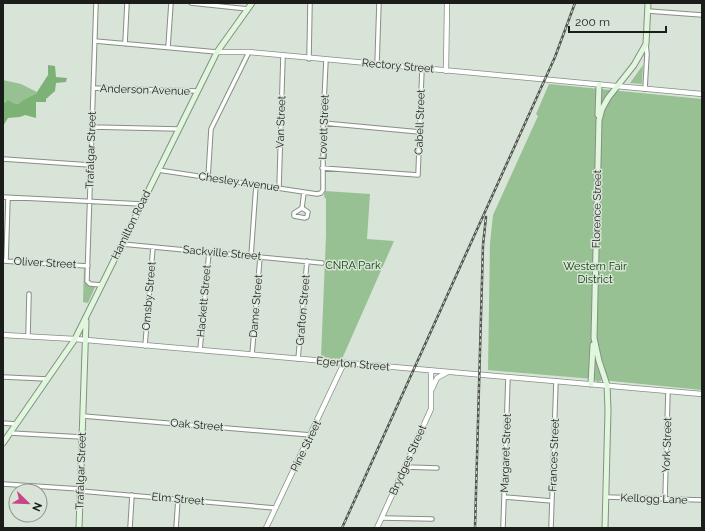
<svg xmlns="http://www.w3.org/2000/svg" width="705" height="531" viewBox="0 0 705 531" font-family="Raleway,sans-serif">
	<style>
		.green { fill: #98c193 }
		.forest { fill: #7db276 }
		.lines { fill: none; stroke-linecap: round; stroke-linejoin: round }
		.minor-casing { stroke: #868f85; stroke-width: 5.5 }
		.tertiary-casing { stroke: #868f85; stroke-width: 6 }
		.secondary-casing { stroke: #868f85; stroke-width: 7 }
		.minor { stroke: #fff; stroke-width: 3.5 }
		.tertiary { stroke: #fff; stroke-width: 4.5 }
		.secondary { stroke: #e0f7dd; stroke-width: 5 }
		.rail-casing { stroke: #50554f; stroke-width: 2.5 }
		.rail { stroke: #d9e4d8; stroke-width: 1; stroke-dasharray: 3; stroke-linecap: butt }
		.labels { text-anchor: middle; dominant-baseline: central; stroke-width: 3; stroke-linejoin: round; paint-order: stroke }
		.street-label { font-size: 11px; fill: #1a1d19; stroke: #d9e4d8 }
		.park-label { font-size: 11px; fill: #084104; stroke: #d9e4d8 }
	</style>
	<rect width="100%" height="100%" fill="#d9e4d8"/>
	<!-- green -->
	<path class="green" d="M 643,65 L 642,84 L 630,83 Z
		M 3,80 L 21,84 L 37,92 L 37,93 L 23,100 L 18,104 L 3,101 Z
		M 549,84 L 702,99 L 702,390 L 601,380 L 601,381 L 598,382 L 593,379 L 488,370 L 490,243 L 493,215 L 538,116 L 536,114 Z
		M 325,191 L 370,194 L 367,239 L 394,241 L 342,359 L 321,357 L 326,235 L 326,199 L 324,196 Z
		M 84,268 L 86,268 L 86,284 L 95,287 L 88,303 L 83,302 Z"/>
	<!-- forest -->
	<path class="forest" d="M 48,65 L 55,66 L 56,77 L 67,78 L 66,82 L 56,83 L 55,91 L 46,99 L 46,102 L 36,102 L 36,118 L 25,115 L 20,117 L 8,118 L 3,126 L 3,101 L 6,102 L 8,100 L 13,103 L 18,104 L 23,100 L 37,93 L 37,92 L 48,75 Z"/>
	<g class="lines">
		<defs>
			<path id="minor" d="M 96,3 L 87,281 L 90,284 L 102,285
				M 191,3 L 248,9
				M 648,11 L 702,15
				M 95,41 L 217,52
				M 125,44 L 127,3
				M 168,47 L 171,3
				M 309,59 L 310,3
				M 377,65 L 379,3
				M 93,88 L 197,91
				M 645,89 L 647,54 L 646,44
				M 323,123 L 420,132
				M 92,127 L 178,129
				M 3,159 L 90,165
				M 322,168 L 418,175 L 422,68
				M 158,170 L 317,194 L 321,193 L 323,190 L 323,123 L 326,60
				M 208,178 L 211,129 L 249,52
				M 279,188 L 283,56
				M 3,197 L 142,204
				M 302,208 L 308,212 L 307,217 L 305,218 L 294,216 L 294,213 L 302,208 L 304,192
				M 122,244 L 322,263
				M 251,256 L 256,185
				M 3,261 L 88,266
				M 6,261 L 8,198
				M 28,336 L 29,294
				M 145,346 L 153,247
				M 200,350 L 209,252
				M 252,355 L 260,257
				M 298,359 L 307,261
				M 3,377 L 47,379
				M 83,416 L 311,435
				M 3,423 L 16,424
				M 10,433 L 82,437
				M 405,467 L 437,468
				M 3,484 L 80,489
				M 80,491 L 275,508
				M 504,497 L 552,501
				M 606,497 L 702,500
				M 665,499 L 668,391
				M 382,518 L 432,519
				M 130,528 L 132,495
				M 176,528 L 178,499
				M 503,528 L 508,377
				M 551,528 L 556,381"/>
			<path id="tertiary" d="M 217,52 L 249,52 L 702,94
				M 446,71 L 447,3
				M 3,335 L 75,339 L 702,394
				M 432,389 L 437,378 L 446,373
				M 266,528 L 344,363
				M 377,528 L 431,409 L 431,371"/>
			<path id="secondary" d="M 598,115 L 599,85
				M 591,384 L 593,345
				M 3,443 L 75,339 L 217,52 L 252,3
				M 79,528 L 86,321
				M 605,528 L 608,410 L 607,385 L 599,361 L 594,338 L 599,120 L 602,109 L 608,98 L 634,65 L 646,44 L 648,3"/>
		</defs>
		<!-- minor casing -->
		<use href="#minor" class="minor-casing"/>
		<!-- tertiary casing -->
		<use href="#tertiary" class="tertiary-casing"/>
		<!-- secondary casing -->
		<use href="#secondary" class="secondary-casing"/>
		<!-- minor -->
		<use href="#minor" class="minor"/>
		<!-- tertiary -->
		<use href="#tertiary" class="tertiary"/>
		<!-- secondary -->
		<use href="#secondary" class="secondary"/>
		<defs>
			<path id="rail" d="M 342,528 L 555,57 L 575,3
				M 475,528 L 483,245 L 486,217"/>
		</defs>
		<!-- rail casing -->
		<use href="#rail" class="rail-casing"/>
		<!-- rail -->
		<use href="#rail" class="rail"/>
	</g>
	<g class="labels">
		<!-- street labels -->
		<g class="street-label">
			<text transform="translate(398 66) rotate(5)">Rectory Street</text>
			<text transform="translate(145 90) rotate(2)">Anderson Avenue</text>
			<text transform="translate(281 122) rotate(-88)">Van Street</text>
			<text transform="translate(420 122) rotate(-88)">Cabell Street</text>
			<text transform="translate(324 127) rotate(-88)">Lovett Street</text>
			<text transform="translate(91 150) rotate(-88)">Trafalgar Street</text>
			<text transform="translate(239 182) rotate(8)">Chesley Avenue</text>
			<text transform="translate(597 209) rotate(-89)">Florence Street</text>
			<text transform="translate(131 225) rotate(-64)">Hamilton Road</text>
			<text transform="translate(222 253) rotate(5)">Sackville Street</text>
			<text transform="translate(45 263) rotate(3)">Oliver Street</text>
			<text transform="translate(149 296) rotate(-85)">Omsby Street</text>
			<text transform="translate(204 301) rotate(-85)">Hackett Street</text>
			<text transform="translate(256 306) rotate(-85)">Dame Street</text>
			<text transform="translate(303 310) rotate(-85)">Grafton Street</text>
			<text transform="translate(353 364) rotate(5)">Egerton Street</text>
			<text transform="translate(197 425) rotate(5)">Oak Street</text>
			<text transform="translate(667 445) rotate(-88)">York Street</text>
			<text transform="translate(306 446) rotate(-64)">Pine Street</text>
			<text transform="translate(506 453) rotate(-88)">Margaret Street</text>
			<text transform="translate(554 455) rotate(-88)">Frances Street</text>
			<text transform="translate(408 460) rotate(-66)">Brydges Street</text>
			<text transform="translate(81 471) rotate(-88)">Trafalgar Street</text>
			<text transform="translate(178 499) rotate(5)">Elm Street</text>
			<text transform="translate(654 499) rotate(2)">Kellogg Lane</text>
		</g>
		<!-- park labels -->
		<g class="park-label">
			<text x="353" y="265">CNRA Park</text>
			<text x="595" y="266">Western Fair<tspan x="595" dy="13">District</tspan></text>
		</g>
	</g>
	<!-- border -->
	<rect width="705" height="531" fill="none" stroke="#1a1d19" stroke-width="8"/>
	<!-- north arrow -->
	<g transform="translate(28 503) rotate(113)"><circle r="19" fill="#d9e4d8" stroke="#8d948c"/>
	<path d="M0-3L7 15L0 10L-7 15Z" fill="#c94589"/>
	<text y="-6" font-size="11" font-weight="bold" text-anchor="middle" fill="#1a1d19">N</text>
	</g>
	<!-- scale -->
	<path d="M569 26v6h97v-6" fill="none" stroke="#1a1d19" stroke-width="2"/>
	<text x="575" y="26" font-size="12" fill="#1a1d19" stroke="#d9e4d8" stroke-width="3" paint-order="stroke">200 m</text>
</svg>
